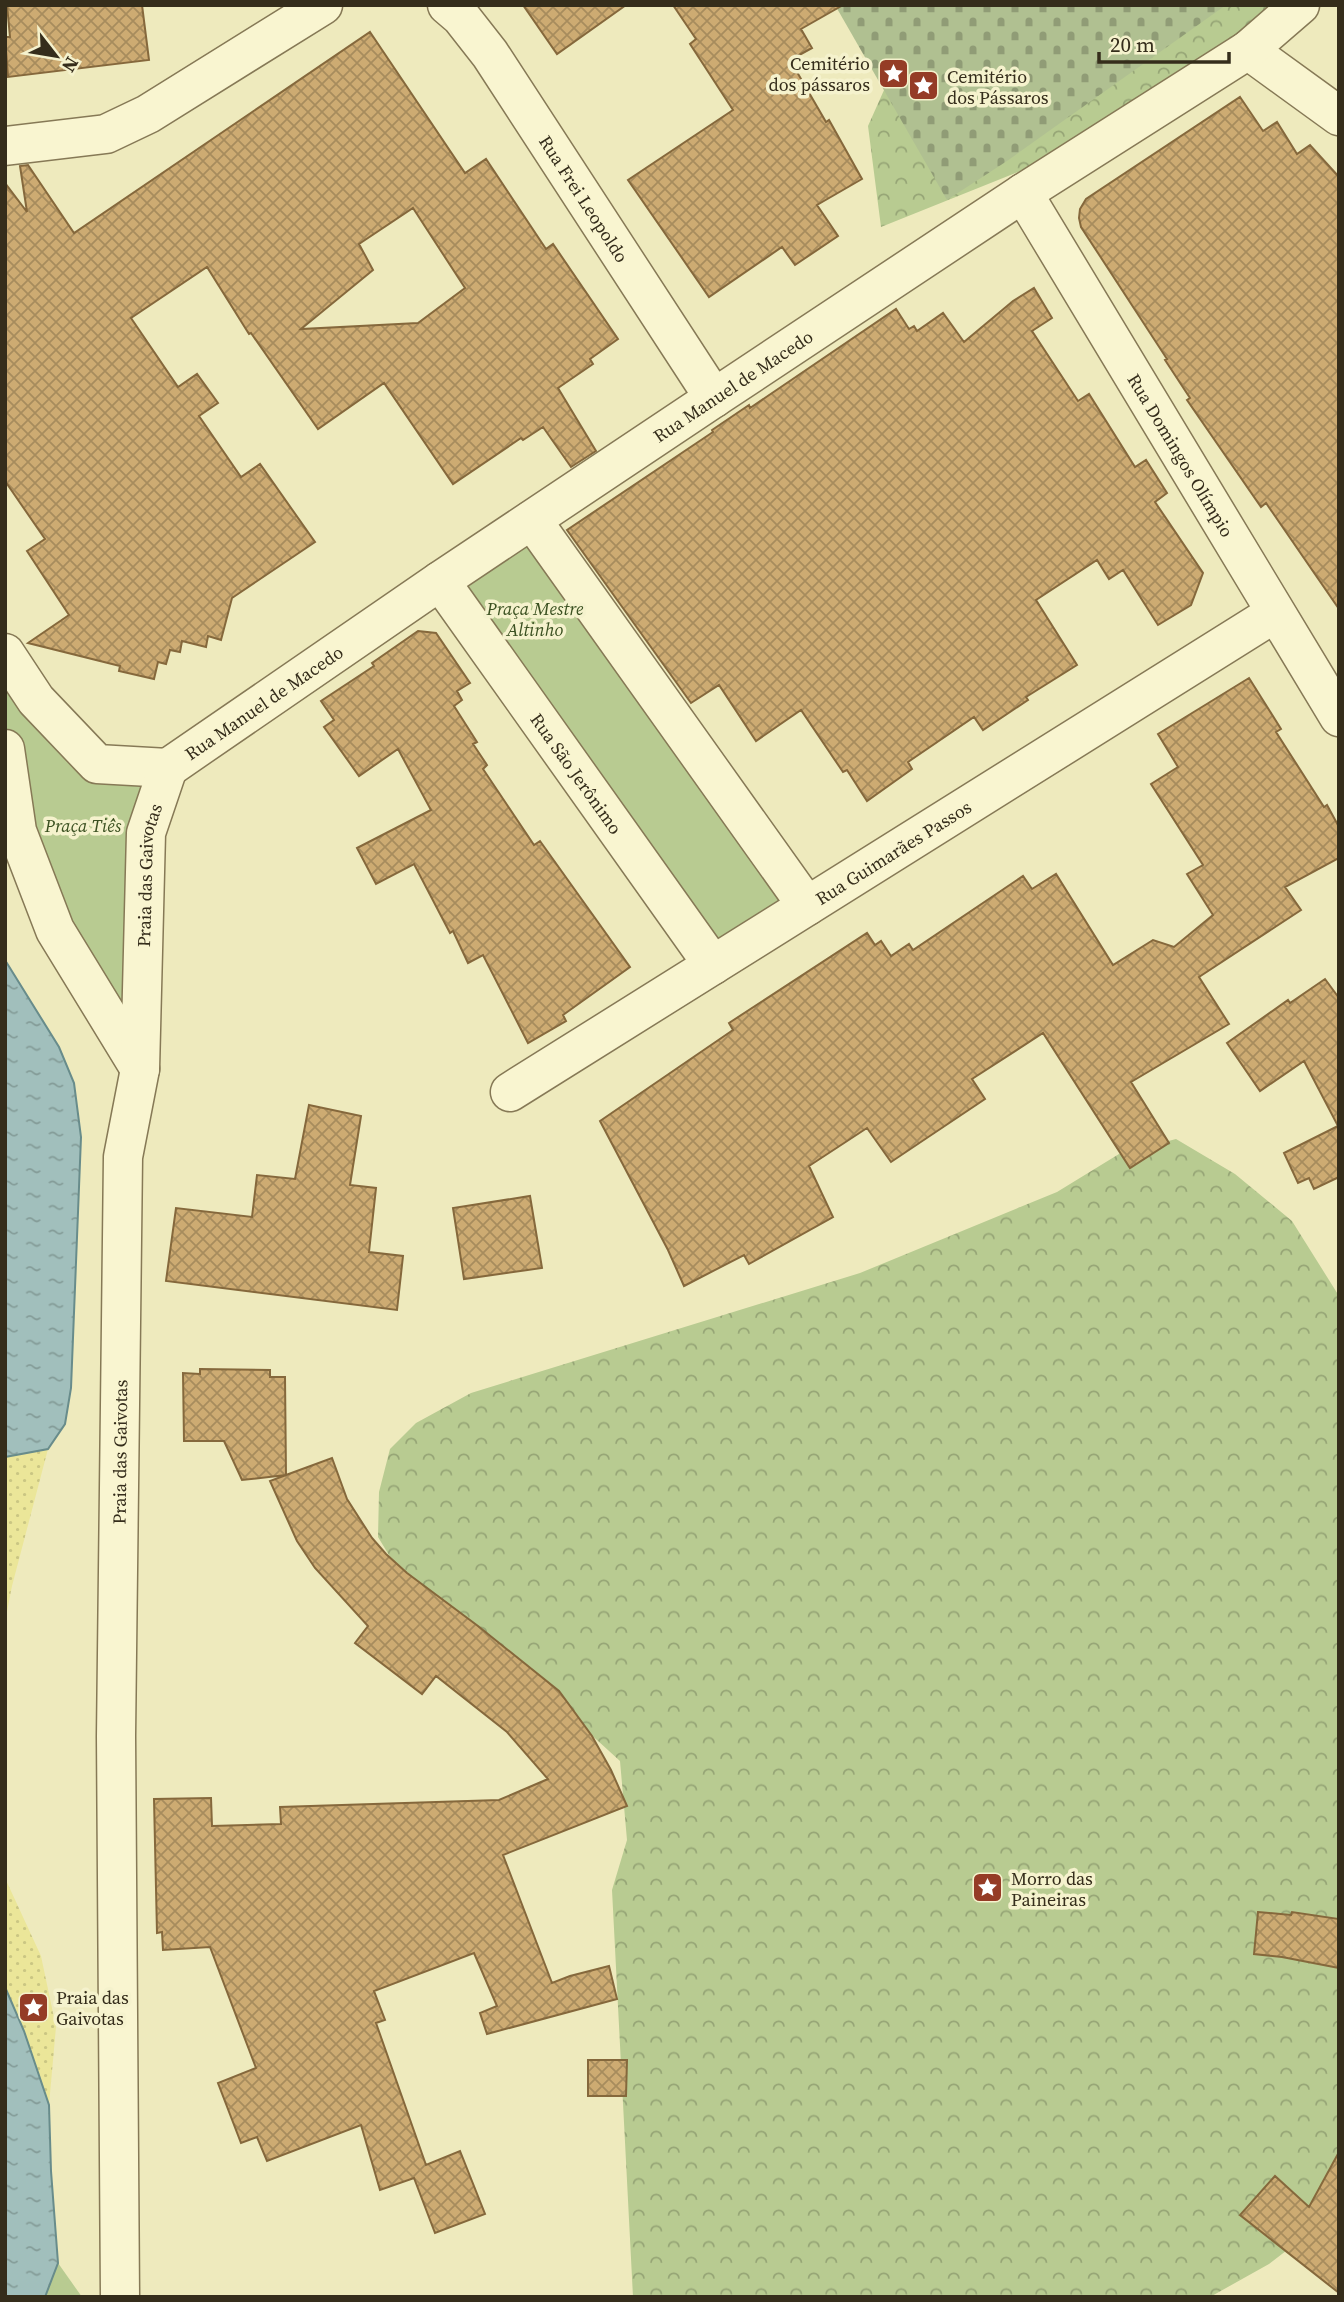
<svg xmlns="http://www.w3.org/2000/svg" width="1344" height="2302" viewBox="0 0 1344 2302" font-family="'Source Serif 4',serif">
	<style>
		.green { fill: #b8cb91 }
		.forest { fill: url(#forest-crowns) }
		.sand { fill: url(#sand-dots) }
		.cemetery { fill: url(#cemetery-stones) }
		.water { fill: url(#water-ripples); stroke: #688c8b; stroke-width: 2 }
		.building { fill: url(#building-cross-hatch); stroke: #85683c; stroke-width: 2; fill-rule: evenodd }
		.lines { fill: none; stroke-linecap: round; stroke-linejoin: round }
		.minor-casing { stroke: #867956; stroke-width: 41 }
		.minor { stroke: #f9f5d0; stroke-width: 38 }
		.labels { text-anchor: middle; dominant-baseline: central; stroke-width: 7; stroke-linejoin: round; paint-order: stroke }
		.poi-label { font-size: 18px; fill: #352d1b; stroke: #f5f2cd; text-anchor: start }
		.street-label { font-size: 18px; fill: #352d1b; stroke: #f5f2cd }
		.park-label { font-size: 18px; font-style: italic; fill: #3b5121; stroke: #f5f2cd }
	</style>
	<defs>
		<pattern id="forest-crowns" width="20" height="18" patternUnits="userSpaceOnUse" patternTransform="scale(1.75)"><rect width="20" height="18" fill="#b8cb91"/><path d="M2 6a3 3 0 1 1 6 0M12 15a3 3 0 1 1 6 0" fill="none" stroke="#96a576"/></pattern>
		<pattern id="sand-dots" width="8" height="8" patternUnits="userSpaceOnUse" patternTransform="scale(1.75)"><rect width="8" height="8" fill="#ebe699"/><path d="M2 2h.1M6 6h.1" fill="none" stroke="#cac683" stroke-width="1.8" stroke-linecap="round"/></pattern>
		<pattern id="cemetery-stones" width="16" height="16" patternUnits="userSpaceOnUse" patternTransform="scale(1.75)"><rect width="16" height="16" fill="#b0c091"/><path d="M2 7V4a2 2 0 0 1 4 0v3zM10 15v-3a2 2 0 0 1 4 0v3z" fill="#909c76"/></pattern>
		<pattern id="water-ripples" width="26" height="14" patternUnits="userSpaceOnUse" patternTransform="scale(1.75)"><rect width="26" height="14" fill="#a1bfbc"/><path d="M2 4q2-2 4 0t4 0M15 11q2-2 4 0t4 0" fill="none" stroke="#849c98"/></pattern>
		<pattern id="building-cross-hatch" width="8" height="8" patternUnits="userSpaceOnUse" patternTransform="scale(1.75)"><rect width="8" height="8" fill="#cdab72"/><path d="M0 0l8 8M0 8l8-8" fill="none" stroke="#a78c5d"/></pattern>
	</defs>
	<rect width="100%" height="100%" fill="#eeeabd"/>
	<!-- green -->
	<path class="green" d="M 532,520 L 807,906 L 713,965 L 440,581 Z
		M 5,653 L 97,764 L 168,768 L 140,1069 L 55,930 L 5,749 Z
		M 58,2263 L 82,2297 L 45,2297 Z"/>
	<!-- forest -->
	<path class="forest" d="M 903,5 L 1286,5 L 1043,162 L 881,227 L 868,126 L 909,34 Z
		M 1176,1139 L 1235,1174 L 1292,1221 L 1339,1296 L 1339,2210 L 1269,2264 L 1210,2297 L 633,2297 L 612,1890 L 627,1840 L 620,1761 L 486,1639 L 401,1575 L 378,1537 L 379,1492 L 390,1449 L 416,1423 L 471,1393 L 860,1273 L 1057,1192 L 1119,1154 Z"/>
	<!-- sand -->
	<path class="sand" d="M 48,1449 L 12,1586 L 5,1622 L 5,1457 Z
		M 5,1878 L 41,1956 L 56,2027 L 49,2105 L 24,2031 L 5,1987 Z"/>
	<!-- cemetery -->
	<path class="cemetery" d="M 835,5 L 1226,5 L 1007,161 L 947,200 Z"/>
	<!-- water -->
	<path class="water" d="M 5,960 L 59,1047 L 74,1083 L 81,1137 L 71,1388 L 65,1424 L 48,1449 L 5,1457 Z
		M 5,1987 L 24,2031 L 49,2105 L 51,2171 L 58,2263 L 45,2297 L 5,2297 Z"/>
	<!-- building -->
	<path class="building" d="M 7,5 L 142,5 L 149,60 L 8,77 L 5,37 L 10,37 Z
		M 523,5 L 626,5 L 557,54 Z
		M 673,5 L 843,5 L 801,29 L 812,48 L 790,60 L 826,122 L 829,120 L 862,179 L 817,205 L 838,236 L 795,265 L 782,247 L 709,297 L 628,180 L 733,110 L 690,44 L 696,39 Z
		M 370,32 L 465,173 L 486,159 L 546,249 L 553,244 L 618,339 L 590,359 L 593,364 L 558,388 L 596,451 L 571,467 L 543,427 L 523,440 L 521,438 L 453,484 L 384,383 L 318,429 L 251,333 L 249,334 L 207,267 L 131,318 L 178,387 L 197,374 L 218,403 L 199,416 L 241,477 L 260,464 L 315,542 L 232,598 L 221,640 L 208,636 L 206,647 L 182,641 L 180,652 L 170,650 L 166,664 L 158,662 L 154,679 L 119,671 L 120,666 L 28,643 L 69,615 L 27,551 L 45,539 L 5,481 L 5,183 L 27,212 L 20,166 L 28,165 L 74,233 ZM 413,208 L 465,288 L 418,323 L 301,329 L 373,270 L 359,244 Z
		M 1240,97 L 1263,131 L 1277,122 L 1297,154 L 1310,145 L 1339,177 L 1339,609 L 1266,503 L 1261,507 L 1187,400 L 1190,398 L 1165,360 L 1167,359 L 1081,227 L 1079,218 L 1080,209 L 1086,199 Z
		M 1034,288 L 1052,318 L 1032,331 L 1078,401 L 1089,394 L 1135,467 L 1146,460 L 1167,493 L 1155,502 L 1203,573 L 1191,605 L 1158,625 L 1123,570 L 1109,579 L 1097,560 L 1036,600 L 1077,665 L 1026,697 L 1028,700 L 983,730 L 974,717 L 908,762 L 912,769 L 867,801 L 847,770 L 843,772 L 801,710 L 756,741 L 719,685 L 691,703 L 567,530 L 713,432 L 712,430 L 749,405 L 750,408 L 896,309 L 909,329 L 914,326 L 917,331 L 943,313 L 964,342 L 1013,301 Z
		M 418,631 L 436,633 L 470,683 L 457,691 L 462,700 L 454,706 L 477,742 L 473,744 L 487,765 L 483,769 L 534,845 L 540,841 L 630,967 L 563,1015 L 566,1021 L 528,1043 L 483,955 L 468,963 L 453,931 L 450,933 L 414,864 L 376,884 L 357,848 L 431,810 L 398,749 L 359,776 L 324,727 L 334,720 L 321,701 L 374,666 L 372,663 Z
		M 1249,678 L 1281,729 L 1276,732 L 1324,807 L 1327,805 L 1339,827 L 1339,858 L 1285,887 L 1301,910 L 1199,977 L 1229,1024 L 1131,1082 L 1169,1143 L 1130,1168 L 1043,1033 L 972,1079 L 985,1099 L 891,1162 L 867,1128 L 809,1166 L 833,1217 L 749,1264 L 744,1255 L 684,1286 L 668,1250 L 600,1121 L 733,1030 L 729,1023 L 867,933 L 875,945 L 881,941 L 891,956 L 909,944 L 913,950 L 1023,876 L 1032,889 L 1056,874 L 1113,965 L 1153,940 L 1174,947 L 1213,915 L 1187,874 L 1203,865 L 1151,784 L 1178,767 L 1158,734 Z
		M 1325,979 L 1339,998 L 1339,1177 L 1314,1189 L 1309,1178 L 1298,1183 L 1284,1153 L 1338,1126 L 1304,1061 L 1260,1091 L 1227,1043 L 1288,1000 L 1290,1003 Z
		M 309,1105 L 361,1116 L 350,1185 L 376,1188 L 369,1252 L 403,1256 L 397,1310 L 166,1281 L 176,1208 L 252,1217 L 257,1175 L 295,1179 Z
		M 530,1196 L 542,1268 L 464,1279 L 453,1208 Z
		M 200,1369 L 270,1370 L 270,1377 L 285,1377 L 286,1475 L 332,1458 L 347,1499 L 372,1538 L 386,1554 L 407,1573 L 478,1626 L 559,1691 L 592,1736 L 611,1770 L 627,1806 L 503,1855 L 552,1983 L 570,1976 L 609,1966 L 617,1999 L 487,2034 L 480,2013 L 497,2006 L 474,1953 L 374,1991 L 385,2020 L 376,2023 L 426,2165 L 460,2151 L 485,2214 L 435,2233 L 414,2178 L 380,2190 L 361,2125 L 267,2161 L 257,2137 L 241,2143 L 218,2083 L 256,2068 L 210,1947 L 163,1950 L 162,1932 L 157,1933 L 154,1799 L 211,1798 L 212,1826 L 281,1824 L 280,1807 L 499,1800 L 548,1779 L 507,1732 L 436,1676 L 422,1694 L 355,1643 L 368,1626 L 315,1568 L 297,1541 L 270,1481 L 286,1475 L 242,1480 L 224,1441 L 184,1441 L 183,1373 L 200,1374 Z
		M 1258,1912 L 1291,1915 L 1292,1912 L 1339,1919 L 1339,1968 L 1282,1957 L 1254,1954 Z
		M 588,2060 L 627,2060 L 626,2096 L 588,2096 Z
		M 1339,2152 L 1339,2293 L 1240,2215 L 1275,2176 L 1309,2207 Z"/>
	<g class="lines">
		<defs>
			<g id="minor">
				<path id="s1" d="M 447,5 L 461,17 L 490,54 L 714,398"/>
				<path d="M 1248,50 L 1339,116"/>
				<path d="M 5,146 L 106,134 L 148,114 L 323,5"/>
				<path id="s2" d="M 1023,193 L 1339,717"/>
				<path d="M 532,520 L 807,906"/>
				<path id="s3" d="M 440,581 L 713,965"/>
				<path d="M 5,653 L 36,700 L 97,764 L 168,768"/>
				<path d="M 5,749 L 17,831 L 55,930 L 140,1069"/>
				<path id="s4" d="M 168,768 L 440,581 L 714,398 L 1023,193 L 1248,50 L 1300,5"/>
				<path id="s5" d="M 510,1092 L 1275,613"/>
				<path id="s6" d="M 120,2297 L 116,1736 L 123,1157 L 140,1069 L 146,833 L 168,768"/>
			</g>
		</defs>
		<!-- minor casing -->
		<use href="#minor" class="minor-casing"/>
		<!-- minor -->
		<use href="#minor" class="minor"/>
	</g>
	<!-- icons -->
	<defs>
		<symbol id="sight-square" viewBox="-11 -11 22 22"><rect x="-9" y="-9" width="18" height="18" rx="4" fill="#953c26" stroke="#f5f2cd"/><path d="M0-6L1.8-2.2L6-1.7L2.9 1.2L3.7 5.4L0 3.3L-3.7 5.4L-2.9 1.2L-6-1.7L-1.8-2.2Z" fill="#fff"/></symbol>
	</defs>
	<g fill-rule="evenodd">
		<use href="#sight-square" x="876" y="56" width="35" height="35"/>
		<use href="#sight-square" x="906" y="68" width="35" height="35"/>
		<use href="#sight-square" x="970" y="1870" width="35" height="35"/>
		<use href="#sight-square" x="16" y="1990" width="35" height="35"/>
	</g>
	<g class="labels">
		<!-- poi labels -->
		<g class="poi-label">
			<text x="870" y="63" text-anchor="end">Cemitério<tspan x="870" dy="21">dos pássaros</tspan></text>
			<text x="947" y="76">Cemitério<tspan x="947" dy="21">dos Pássaros</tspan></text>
			<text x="1011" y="1878">Morro das<tspan x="1011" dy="21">Paineiras</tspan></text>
			<text x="56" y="1997">Praia das<tspan x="56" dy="21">Gaivotas</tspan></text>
		</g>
		<!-- street labels -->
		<g class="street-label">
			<text stroke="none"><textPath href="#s1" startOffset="238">Rua Frei Leopoldo</textPath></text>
			<text stroke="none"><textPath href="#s4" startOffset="682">Rua Manuel de Macedo</textPath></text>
			<text stroke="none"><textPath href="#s2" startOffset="306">Rua Domingos Olímpio</textPath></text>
			<text stroke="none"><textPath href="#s4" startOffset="116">Rua Manuel de Macedo</textPath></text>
			<text stroke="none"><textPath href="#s3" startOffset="236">Rua São Jerônimo</textPath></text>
			<text stroke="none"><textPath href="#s5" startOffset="452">Rua Guimarães Passos</textPath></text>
			<text stroke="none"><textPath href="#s6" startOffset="1424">Praia das Gaivotas</textPath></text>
			<text stroke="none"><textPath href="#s6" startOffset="845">Praia das Gaivotas</textPath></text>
		</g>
		<!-- park labels -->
		<g class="park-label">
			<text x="535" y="608">Praça Mestre<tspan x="535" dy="21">Altinho</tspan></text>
			<text x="83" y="825">Praça Tiês</text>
		</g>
	</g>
	<!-- border -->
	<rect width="1344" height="2302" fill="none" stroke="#352d1b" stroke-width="14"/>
	<!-- north arrow -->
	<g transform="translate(56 56) rotate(121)" stroke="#f5f2cd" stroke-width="5" paint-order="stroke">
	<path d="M0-5L12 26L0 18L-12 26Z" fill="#352d1b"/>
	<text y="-10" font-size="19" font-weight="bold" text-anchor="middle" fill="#352d1b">N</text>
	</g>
	<!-- scale -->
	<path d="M1099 52v10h130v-10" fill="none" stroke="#352d1b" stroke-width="3.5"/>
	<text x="1110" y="52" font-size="21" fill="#352d1b" stroke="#f5f2cd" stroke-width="5" paint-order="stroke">20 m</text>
</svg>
